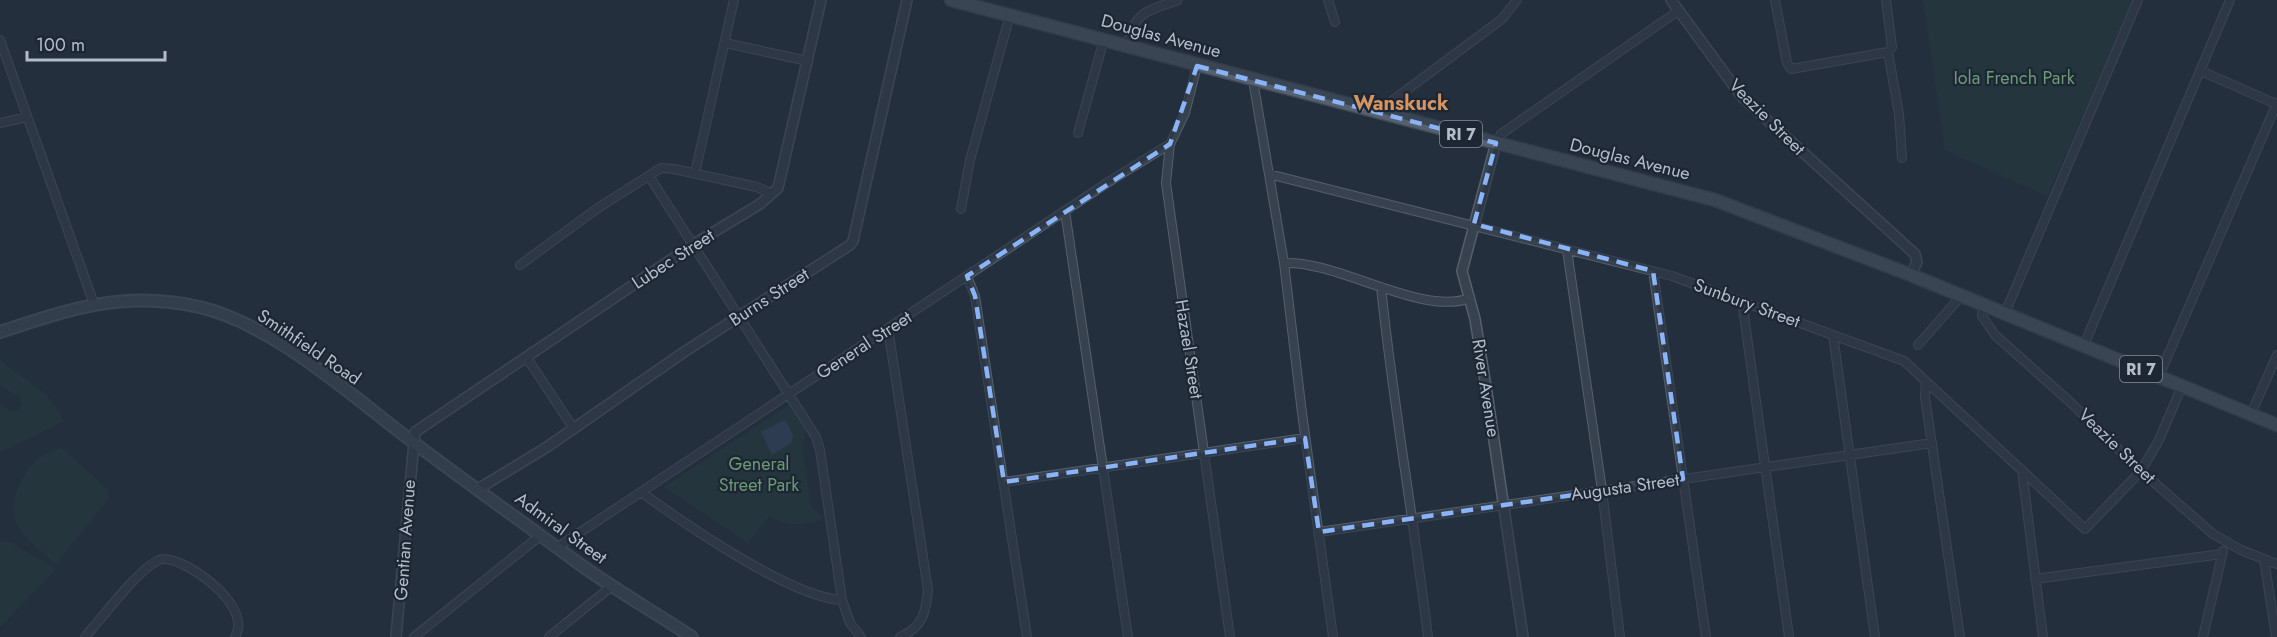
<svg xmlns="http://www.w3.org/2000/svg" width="2277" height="637" viewBox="0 0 2277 637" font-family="Jost,sans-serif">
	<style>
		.green { fill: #263c3f }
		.water { fill: #394c67 }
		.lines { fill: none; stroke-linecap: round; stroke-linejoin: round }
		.minor-casing { stroke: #565f6c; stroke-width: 10 }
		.tertiary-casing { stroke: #565f6c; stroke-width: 12 }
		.secondary-casing { stroke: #565f6c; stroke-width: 14 }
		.primary-casing { stroke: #414a57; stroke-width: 15 }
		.minor { stroke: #38414e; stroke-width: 8 }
		.tertiary { stroke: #38414e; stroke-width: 9 }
		.secondary { stroke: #465061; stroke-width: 10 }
		.primary { stroke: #56606e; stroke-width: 12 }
		.marked { fill: none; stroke: #8ab4f8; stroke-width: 4.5; stroke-dasharray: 12 8; stroke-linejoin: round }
		.labels { text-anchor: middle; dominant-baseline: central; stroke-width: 4.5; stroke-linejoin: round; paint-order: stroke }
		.shield { fill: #1d2633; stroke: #878f9c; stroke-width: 1.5 }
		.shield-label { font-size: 16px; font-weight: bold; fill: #b4bcc9 }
		.street-label { font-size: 18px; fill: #b4bcc9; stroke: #1d2633 }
		.park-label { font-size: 18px; fill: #6b9a76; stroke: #1d2633 }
		.neighbourhood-label { font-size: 20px; font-weight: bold; fill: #d59563; stroke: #1d2633 }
	</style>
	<rect width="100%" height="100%" fill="#242f3e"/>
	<!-- green -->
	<path class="green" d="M 1923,0 L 2134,0 L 2047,196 L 1945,150 Z
		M 0,360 C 25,382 48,388 64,421 L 0,452 L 0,404 L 12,411 L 19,410 L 22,405 L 19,394 L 14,395 L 0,384 Z
		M 790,404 L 806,429 L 802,446 L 811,507 L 821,515 L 822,520 C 799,524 791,528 769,516 L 748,543 L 664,487 Z
		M 61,447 L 108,490 L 109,498 L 56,564 C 43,553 20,536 15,519 C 9,499 22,474 37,460 C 43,454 54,451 61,447 Z
		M 0,541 L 12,543 L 56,569 L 0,627 Z"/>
	<!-- water -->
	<path class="water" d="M 785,420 L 793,434 L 792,442 L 772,455 L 761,432 Z"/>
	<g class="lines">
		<defs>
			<path id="minor" d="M 1328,0 L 1335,22
				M 1775,0 L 1787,63 L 1791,69 L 1888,52
				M 1886,0 L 1892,47 L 1888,52 L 1899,114 L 1902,158
				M 0,40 L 94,304
				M 725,43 L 808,61
				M 1127,45 C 1137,9 1146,12 1178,0
				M 1197,66 L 1185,113 L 1170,144 L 1166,183 L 1230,637
				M 2201,71 L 2276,104
				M 1253,80 L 1284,263 L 1302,413 L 1333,637
				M 1377,112 L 1502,19 L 1517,0
				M 0,123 L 27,117
				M 1078,133 L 1104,39
				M 1496,143 L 1501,134 L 1678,11
				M 695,173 L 734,0
				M 1269,174 L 1672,276 L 1904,361 L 2085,529 L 2141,471 L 2159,440 L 2182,386
				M 649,176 L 816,437 L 820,450 L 842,600 L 850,623 L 861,637
				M 961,209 L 970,160 L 1010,15
				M 1065,211 L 1128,637
				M 1567,250 L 1602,490 L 1620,637
				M 1284,263 C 1337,260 1422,317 1470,298
				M 520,265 L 598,208 L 661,168 L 674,169 L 757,187 L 770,193
				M 1653,271 L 1706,637
				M 967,276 L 975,296 L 1027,637
				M 1381,287 C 1393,404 1414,520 1428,637
				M 1742,301 L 1789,637
				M 1983,303 L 1982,316 L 1995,335 L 2069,401 L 2141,471 L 2213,534 L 2241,550 L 2277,564
				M 2005,313 L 2138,0
				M 888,328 L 928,590 C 926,612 923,627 900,637
				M 1833,335 L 1875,637
				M 1918,345 L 1962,295
				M 2084,345 L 2230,0
				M 527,358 L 574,429
				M 2159,376 L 2277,103
				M 1926,381 L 1925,397 L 1960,637
				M 2251,414 L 2277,355
				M 2022,470 L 2043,637
				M 1004,482 L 1305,438
				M 641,492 C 685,524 790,597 842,600
				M 1319,532 L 1932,443
				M 558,547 L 1110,181 L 1170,144
				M 2264,559 L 2276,637
				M 2035,579 L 2222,554
				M 85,637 C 102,618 138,569 159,560 C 179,552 255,605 235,637
				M 414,637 L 541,535
				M 549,637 L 612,586
				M 2203,637 L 2223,551"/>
			<path id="tertiary" d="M 1671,0 L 1742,97 L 1915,254 L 1917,262 L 1911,275
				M 1496,143 L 1462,271 L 1475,319 L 1487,393 L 1523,637
				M 478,489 L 547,447 L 684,352 L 850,245 L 853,241 L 907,0
				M 396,637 L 415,432 L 694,244 L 760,204 L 778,188 L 821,0"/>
			<path id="secondary" d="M 0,332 C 69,309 125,290 199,307 C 272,323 353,397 413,442 C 466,482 521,521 574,560 C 612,588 653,611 692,637"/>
			<path id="primary" d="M 951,0 L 1715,200 L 1911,275 L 2277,425"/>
		</defs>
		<!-- minor casing -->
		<use href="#minor" class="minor-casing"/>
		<!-- tertiary casing -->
		<use href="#tertiary" class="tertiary-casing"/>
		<!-- secondary casing -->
		<use href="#secondary" class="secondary-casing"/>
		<!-- primary casing -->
		<use href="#primary" class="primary-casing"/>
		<!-- minor -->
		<use href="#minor" class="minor"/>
		<!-- tertiary -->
		<use href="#tertiary" class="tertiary"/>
		<!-- secondary -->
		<use href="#secondary" class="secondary"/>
		<!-- primary -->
		<use href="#primary" class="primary"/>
	</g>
	<!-- marked area -->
	<path d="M0 0H2277V637H0ZM 1197,66 L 1496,143 L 1474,224 L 1653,271 L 1683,479 L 1319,532 L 1305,438 L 1004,482 L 975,296 L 967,276 L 1170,144 Z" fill="#242f3e" fill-opacity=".55" fill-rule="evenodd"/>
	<path class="marked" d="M 1197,66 L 1496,143 L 1474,224 L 1653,271 L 1683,479 L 1319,532 L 1305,438 L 1004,482 L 975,296 L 967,276 L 1170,144 Z"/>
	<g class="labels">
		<!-- shield labels -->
		<g class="shield">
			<rect x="1440" y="121" width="42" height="26" rx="4.5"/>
			<rect x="2120" y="356" width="42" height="26" rx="4.5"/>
		</g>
		<g class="shield-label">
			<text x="1461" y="134">RI 7</text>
			<text x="2141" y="369">RI 7</text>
		</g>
		<!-- street labels -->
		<g class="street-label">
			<text transform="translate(1161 36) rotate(15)">Douglas Avenue</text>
			<text transform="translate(1767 117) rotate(45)">Veazie Street</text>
			<text transform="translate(1630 159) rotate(14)">Douglas Avenue</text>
			<text transform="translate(673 259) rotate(-33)">Lubec Street</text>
			<text transform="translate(769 297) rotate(-33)">Burns Street</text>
			<text transform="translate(1747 303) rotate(20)">Sunbury Street</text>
			<text transform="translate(864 345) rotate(-33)">General Street</text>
			<text transform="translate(309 347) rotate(34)">Smithfield Road</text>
			<text transform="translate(1189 349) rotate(81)">Hazael Street</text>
			<text transform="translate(1486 388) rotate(81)">River Avenue</text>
			<text transform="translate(2117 446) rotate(44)">Veazie Street</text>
			<text transform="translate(1625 487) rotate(-8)">Augusta Street</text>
			<text transform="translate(561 528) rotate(36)">Admiral Street</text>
			<text transform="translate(405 540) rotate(-86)">Gentian Avenue</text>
		</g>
		<!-- park labels -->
		<g class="park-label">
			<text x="2014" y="78">Iola French Park</text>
			<text x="759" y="464">General<tspan x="759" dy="21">Street Park</tspan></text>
		</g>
		<!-- neighbourhood labels -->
		<g class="neighbourhood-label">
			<text x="1401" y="103">Wanskuck</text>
		</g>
	</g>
	<!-- scale -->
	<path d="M27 51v9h138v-9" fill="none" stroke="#b4bcc9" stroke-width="3"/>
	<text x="36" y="51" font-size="18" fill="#b4bcc9" stroke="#1d2633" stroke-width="4.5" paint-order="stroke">100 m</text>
</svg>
